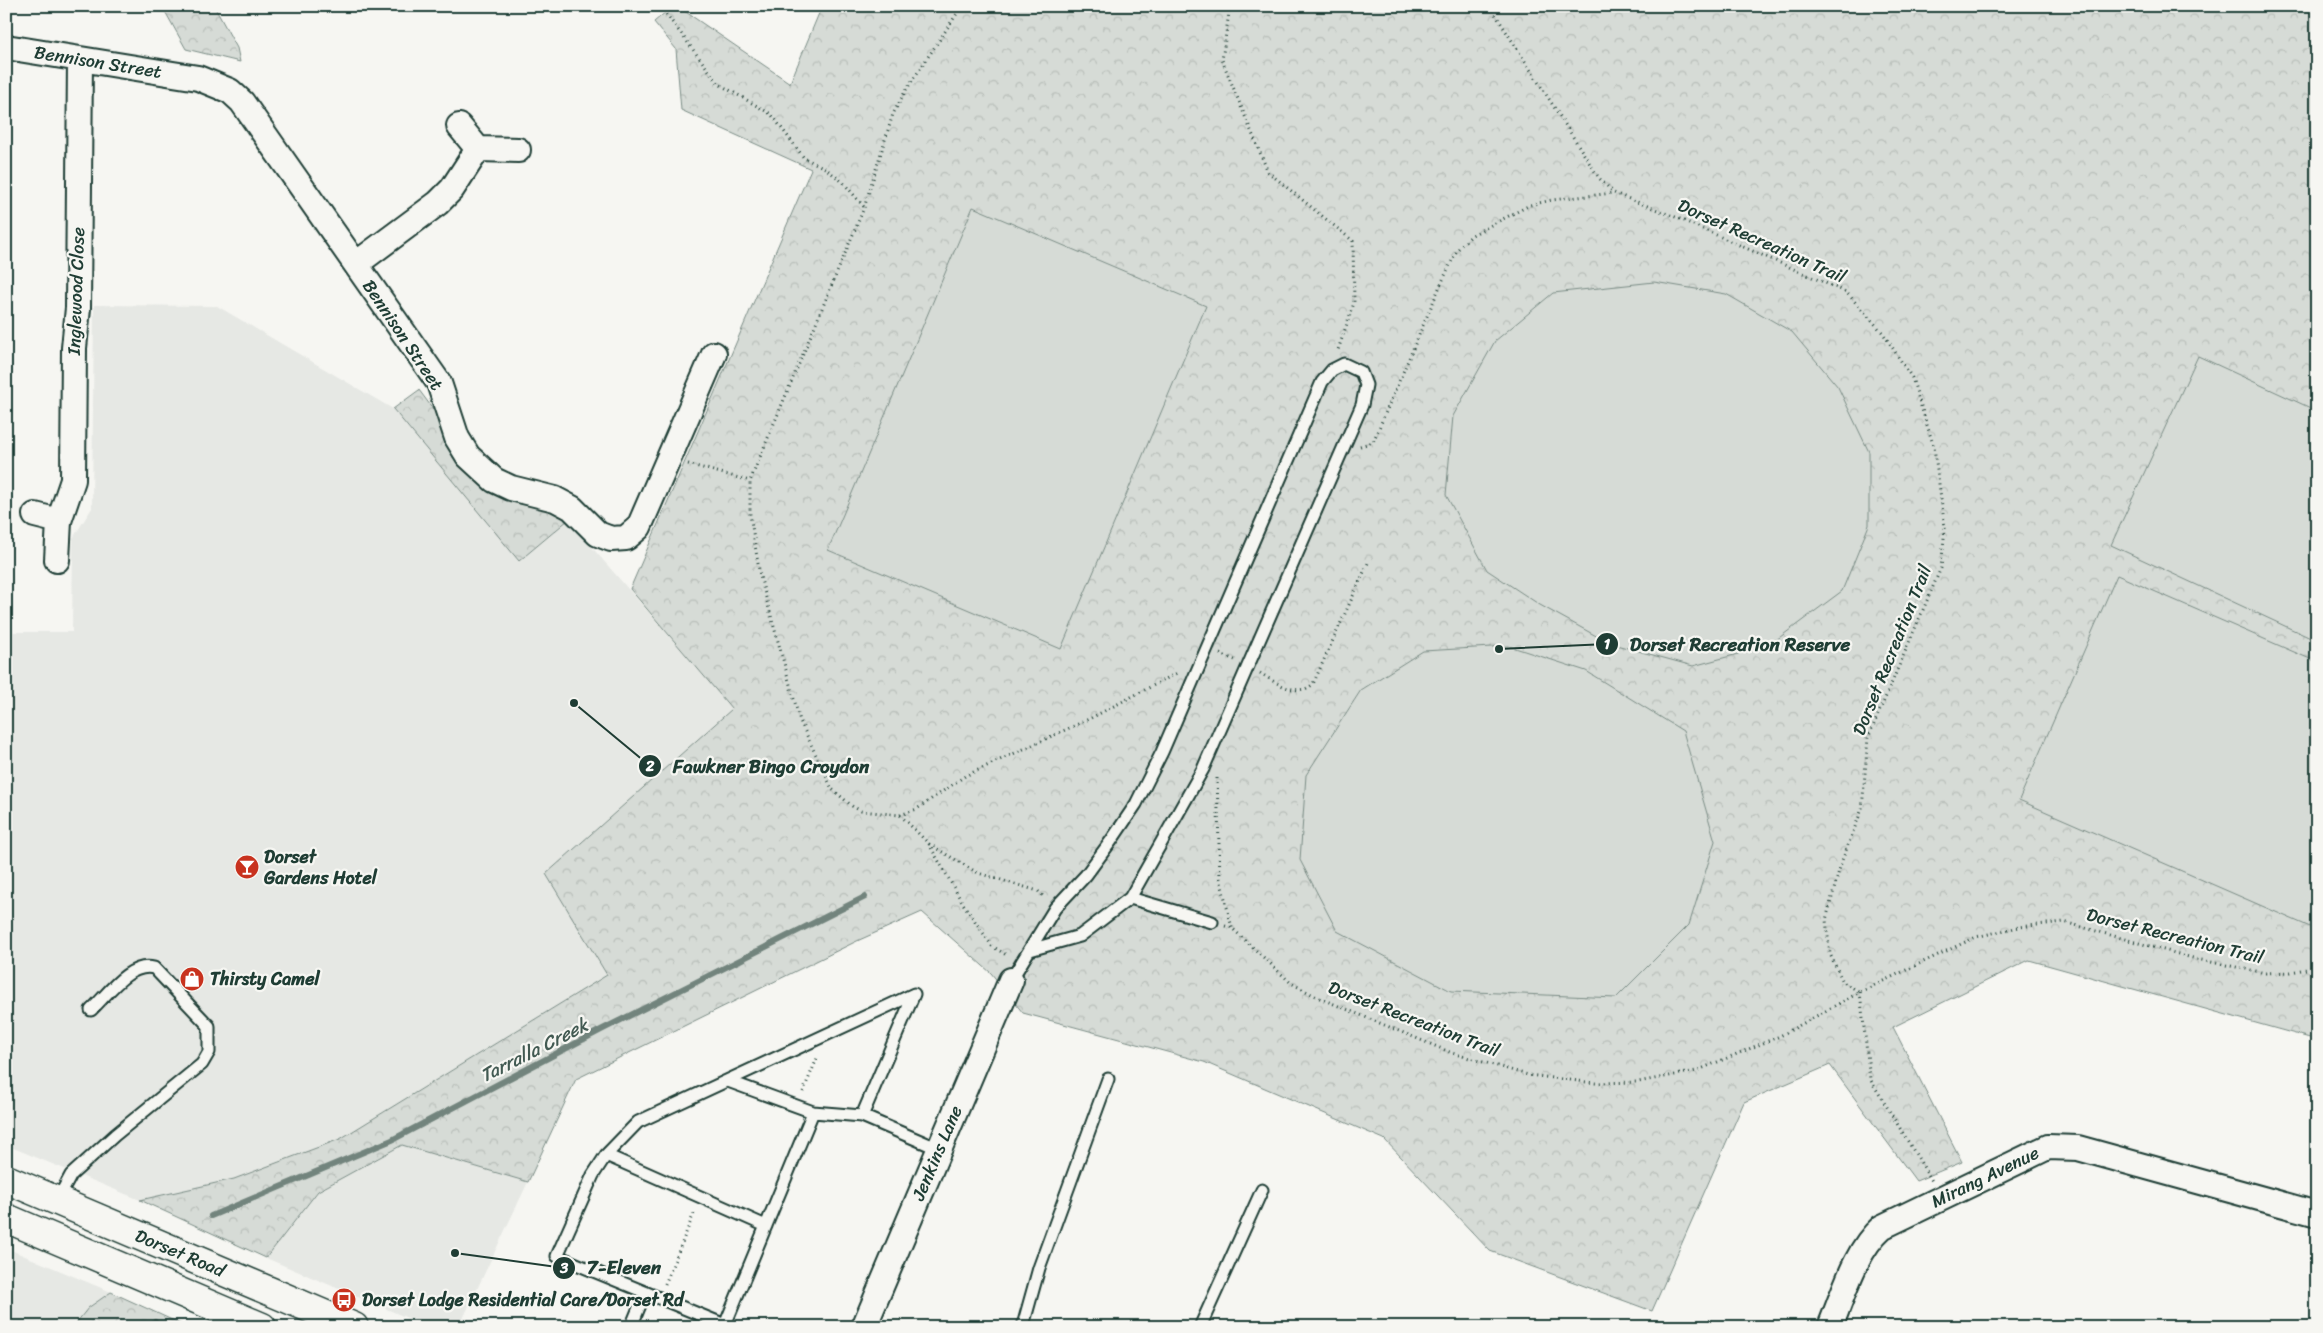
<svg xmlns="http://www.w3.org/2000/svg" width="2323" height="1333" viewBox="0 0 2323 1333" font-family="Sriracha,sans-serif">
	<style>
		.built { fill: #e6e8e4 }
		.park { fill: url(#park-crowns); stroke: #7a8c85 }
		.pitch { fill: #d6dbd6; stroke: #7a8c85 }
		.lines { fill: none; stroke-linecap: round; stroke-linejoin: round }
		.stream { stroke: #72847d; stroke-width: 6 }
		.service-casing { stroke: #1f3d34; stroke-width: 15 }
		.minor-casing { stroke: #1f3d34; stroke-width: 28 }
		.primary-casing { stroke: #1f3d34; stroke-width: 31 }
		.path { stroke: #1f3d34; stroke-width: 3; stroke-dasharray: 1 4; stroke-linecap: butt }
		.service { stroke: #f6f6f2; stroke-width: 11 }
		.minor { stroke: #f6f6f2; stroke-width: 24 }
		.primary { stroke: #f6f6f2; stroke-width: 28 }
		.labels { text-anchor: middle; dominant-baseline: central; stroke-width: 4.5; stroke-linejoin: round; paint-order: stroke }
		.street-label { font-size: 18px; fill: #1f3d34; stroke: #f6f6f2 }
		.poi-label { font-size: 18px; font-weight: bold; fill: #1f3d34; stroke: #f6f6f2; text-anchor: start }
		.water-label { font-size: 19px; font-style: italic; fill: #425a52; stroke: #f6f6f2 }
		.leader { fill: none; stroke: #1f3d34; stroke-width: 2 }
		.callout-dot { fill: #1f3d34; stroke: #f6f6f2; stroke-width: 2 }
		.mark-label { font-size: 15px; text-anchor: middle; font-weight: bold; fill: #fff }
		.callout-label { font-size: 19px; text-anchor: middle; font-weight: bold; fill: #1f3d34; stroke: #f6f6f2; stroke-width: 4.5; stroke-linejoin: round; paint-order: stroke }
	</style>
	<defs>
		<pattern id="park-crowns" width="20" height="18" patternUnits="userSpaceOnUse" patternTransform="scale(1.25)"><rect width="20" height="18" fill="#d6dbd6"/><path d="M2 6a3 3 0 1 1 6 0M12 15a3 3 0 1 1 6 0" fill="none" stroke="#b7bdb8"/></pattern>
	</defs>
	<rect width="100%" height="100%" fill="#f6f6f2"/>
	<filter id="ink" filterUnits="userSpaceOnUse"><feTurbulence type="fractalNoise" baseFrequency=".02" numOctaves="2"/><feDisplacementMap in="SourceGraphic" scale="10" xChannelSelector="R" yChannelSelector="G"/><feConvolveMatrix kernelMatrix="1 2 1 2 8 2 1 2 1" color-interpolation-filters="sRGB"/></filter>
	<g filter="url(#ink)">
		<!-- built -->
		<path class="built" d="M 94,305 L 217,306 L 393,409 L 519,561 L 568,520 L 733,709 L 546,874 L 607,975 L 340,1139 L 234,1179 L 140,1200 L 6,1145 L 6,632 L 72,632 L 73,538 L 92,508 Z
			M 402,1145 L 528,1182 L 459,1327 L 429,1327 L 266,1258 L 318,1191 Z
			M 6,1248 L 111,1292 L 88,1308 L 73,1327 L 6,1327 Z"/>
		<!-- park -->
		<path class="park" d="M 162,6 L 214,6 L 237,48 L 240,62 L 186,49 Z
			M 673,6 L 677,6 L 790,83 L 822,6 L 2317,6 L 2317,1040 L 2029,960 L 1893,1027 L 1962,1162 L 1916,1181 L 1830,1065 L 1744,1102 L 1652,1311 L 1490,1251 L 1384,1139 L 1204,1062 L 1023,1013 L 991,973 L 922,912 L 857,941 L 576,1079 L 528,1182 L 402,1145 L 318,1191 L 266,1258 L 140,1200 L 234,1179 L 340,1139 L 607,975 L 546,874 L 732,709 L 630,589 L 811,169 L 681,110 L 676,49 L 654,22 Z
			M 419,390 L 436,413 L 445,433 L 568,520 L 519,561 L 393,409 Z
			M 111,1292 L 183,1325 L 182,1327 L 73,1327 L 88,1308 Z"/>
		<!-- pitch -->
		<path class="pitch" d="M 973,207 L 1206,306 L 1061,649 L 828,550 Z
			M 1654,282 L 1726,294 L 1792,332 L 1838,387 L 1869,452 L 1869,525 L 1842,591 L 1768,646 L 1693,666 L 1609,643 L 1540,605 L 1487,570 L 1446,495 L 1453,416 L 1495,341 L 1553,293 Z
			M 2198,356 L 2317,411 L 2317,641 L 2111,545 Z
			M 2117,575 L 2317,662 L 2317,930 L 2019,800 Z
			M 1509,646 L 1586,671 L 1683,731 L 1715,841 L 1689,925 L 1616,998 L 1451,991 L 1337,931 L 1300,860 L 1306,775 L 1361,690 L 1423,651 Z"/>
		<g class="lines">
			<!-- stream -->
			<path class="stream" d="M 211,1216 L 392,1140 L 601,1030 L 865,897
				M 153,1327 L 155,1322"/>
			<defs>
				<path id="service" d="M 1130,898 L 1212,922
					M 1011,980 L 1055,908 L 1086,875 L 1111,841 L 1136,804 L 1162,752 L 1322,382 L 1332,370 L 1344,364 L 1361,372 L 1366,385 L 1362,405 L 1203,769 L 1130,898 L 1080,936 L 1030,950
					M 728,1081 L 813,1112 L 862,1116 L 939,1149
					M 813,1112 L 725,1325 L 557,1256 L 593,1175 L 606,1155 L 638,1122 L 914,994 L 862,1116
					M 606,1155 L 766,1226
					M 57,1201 L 71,1175 L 115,1135 L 202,1064 L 209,1052 L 209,1026 L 154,968 C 129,962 108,994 91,1010
					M 631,1327 L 645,1293
					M 1026,1327 L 1024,1322 L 1039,1268 L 1108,1079
					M 1200,1327 L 1262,1190"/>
				<path id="minor" d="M 6,47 L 198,78 L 230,91 L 242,102 L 439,383 L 457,438 L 468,456 L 494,480 L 511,488 L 555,499 L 572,508 L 598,534 L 611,539 L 626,538 L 639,527 L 714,354
					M 459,126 L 478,149 L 518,150
					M 356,264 L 438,203 L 452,189 L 478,149
					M 35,515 L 59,521 L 57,560
					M 59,521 L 73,480 L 74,348 L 78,308 L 80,60
					M 864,1327 L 1011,980
					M 1830,1327 C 1844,1293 1855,1251 1882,1227 L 2048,1147 L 2078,1148 L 2317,1214"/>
				<path id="primary" d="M 6,1179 L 354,1327
					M 6,1218 L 262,1327"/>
			</defs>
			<!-- service casing -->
			<use href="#service" class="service-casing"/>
			<!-- minor casing -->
			<use href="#minor" class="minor-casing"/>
			<!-- primary casing -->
			<use href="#primary" class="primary-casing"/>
			<!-- path -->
			<path class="path" d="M 660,6 L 719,84 L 771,114 L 804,158 L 825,168 L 843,182 L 864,207
				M 962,6 L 906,90 L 893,114 L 864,208 L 750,481 L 750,514 L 760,576 L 800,721 L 832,789 L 852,806 L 861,811 L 900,815 L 929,844 L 962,902 L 992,946 L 1008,956
				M 1230,6 L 1222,60 L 1268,172 L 1353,241 L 1354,303 L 1338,350
				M 1490,6 L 1599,178 L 1614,193 L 1673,216 L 1846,292 L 1883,333 L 1912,378 L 1934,447 L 1945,528 L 1941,568 L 1868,738 L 1862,809 L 1841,863 L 1826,920 L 1830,954 L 1843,982 L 1860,992
				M 1360,446 L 1373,442 L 1440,286 L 1457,250 L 1472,235 L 1530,205 L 1552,200 L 1613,193
				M 688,464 L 750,481
				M 1220,654 L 1235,660
				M 1260,673 C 1276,683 1298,698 1313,684 L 1368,563
				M 1217,778 L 1220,878 L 1232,928
				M 900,815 L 917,809 L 965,776 L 1089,719 L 1179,672
				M 929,844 L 978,873 L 1038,891 L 1045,898
				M 1225,926 L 1232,928 L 1291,983 L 1317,997 L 1452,1053 L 1528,1075 L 1595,1083 L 1638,1082 L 1696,1071 L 1780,1036 L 1860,992 L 1976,937 L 2019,927 L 2064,922 L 2196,959 L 2266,973 L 2291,972 L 2317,967
				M 1860,992 L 1870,1079 L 1932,1181
				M 803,1092 L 818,1056
				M 665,1284 L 695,1211"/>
			<!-- service -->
			<use href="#service" class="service"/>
			<!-- minor -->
			<use href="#minor" class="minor"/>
			<!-- primary -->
			<use href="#primary" class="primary"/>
		</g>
	</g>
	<!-- icons -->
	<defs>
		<symbol id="bar-disc" viewBox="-11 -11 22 22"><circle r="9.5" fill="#c8321e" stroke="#f6f6f2"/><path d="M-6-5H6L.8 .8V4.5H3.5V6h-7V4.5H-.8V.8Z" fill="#fff"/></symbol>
		<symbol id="shop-disc" viewBox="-11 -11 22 22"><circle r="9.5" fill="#c8321e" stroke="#f6f6f2"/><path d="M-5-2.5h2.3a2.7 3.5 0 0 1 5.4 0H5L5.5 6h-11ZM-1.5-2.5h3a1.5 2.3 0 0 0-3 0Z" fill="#fff"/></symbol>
		<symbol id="bus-disc" viewBox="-11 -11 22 22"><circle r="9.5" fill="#c8321e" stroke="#f6f6f2"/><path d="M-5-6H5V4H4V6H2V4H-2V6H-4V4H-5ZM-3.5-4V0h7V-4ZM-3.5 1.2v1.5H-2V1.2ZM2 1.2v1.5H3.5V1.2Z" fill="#fff"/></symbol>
	</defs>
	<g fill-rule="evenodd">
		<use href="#bar-disc" x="233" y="853" width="28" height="28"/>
		<use href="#shop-disc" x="178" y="965" width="28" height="28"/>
		<use href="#bus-disc" x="330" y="1286" width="28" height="28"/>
	</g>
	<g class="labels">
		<!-- street labels -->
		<g class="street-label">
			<text transform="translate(98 62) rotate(9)">Bennison Street</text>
			<text transform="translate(1762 241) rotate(24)">Dorset Recreation Trail</text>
			<text transform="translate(76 291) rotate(-88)">Inglewood Close</text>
			<text transform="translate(403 335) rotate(56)">Bennison Street</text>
			<text transform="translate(1892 650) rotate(-68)">Dorset Recreation Trail</text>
			<text transform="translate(2175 936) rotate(14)">Dorset Recreation Trail</text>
			<text transform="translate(1414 1019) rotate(21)">Dorset Recreation Trail</text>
			<text transform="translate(937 1153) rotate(-67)">Jenkins Lane</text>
			<text transform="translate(1985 1177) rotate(-26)">Mirang Avenue</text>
			<text transform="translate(180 1253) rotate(23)">Dorset Road</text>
		</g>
		<!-- poi labels -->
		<g class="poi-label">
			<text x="264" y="857">Dorset<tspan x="264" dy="21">Gardens Hotel</tspan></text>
			<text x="210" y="979">Thirsty Camel</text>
			<text x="362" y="1300">Dorset Lodge Residential Care/Dorset Rd</text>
		</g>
		<!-- water labels -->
		<g class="water-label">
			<text transform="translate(534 1050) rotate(-27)">Tarralla Creek</text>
		</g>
	</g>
	<!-- callouts -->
	<path class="leader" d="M1499 649L1607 644M574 703L650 766M455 1253L564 1268"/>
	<g class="callout-dot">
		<circle cx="1499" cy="649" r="5"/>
		<circle cx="574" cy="703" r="5"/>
		<circle cx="455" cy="1253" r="5"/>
		<circle cx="1607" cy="644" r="12"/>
		<circle cx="650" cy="766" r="12"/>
		<circle cx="564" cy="1268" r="12"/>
	</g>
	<g class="mark-label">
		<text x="1607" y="649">1</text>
		<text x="650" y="771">2</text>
		<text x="564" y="1273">3</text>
	</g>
	<g class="callout-label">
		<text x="1740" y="651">Dorset Recreation Reserve</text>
		<text x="771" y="773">Fawkner Bingo Croydon</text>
		<text x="624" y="1274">7-Eleven</text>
	</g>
	<!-- margin -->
	<rect width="2323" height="1333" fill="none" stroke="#f6f6f2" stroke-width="25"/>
	<rect x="12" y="12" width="2298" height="1308" fill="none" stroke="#1f3d34" stroke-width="2" filter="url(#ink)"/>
</svg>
